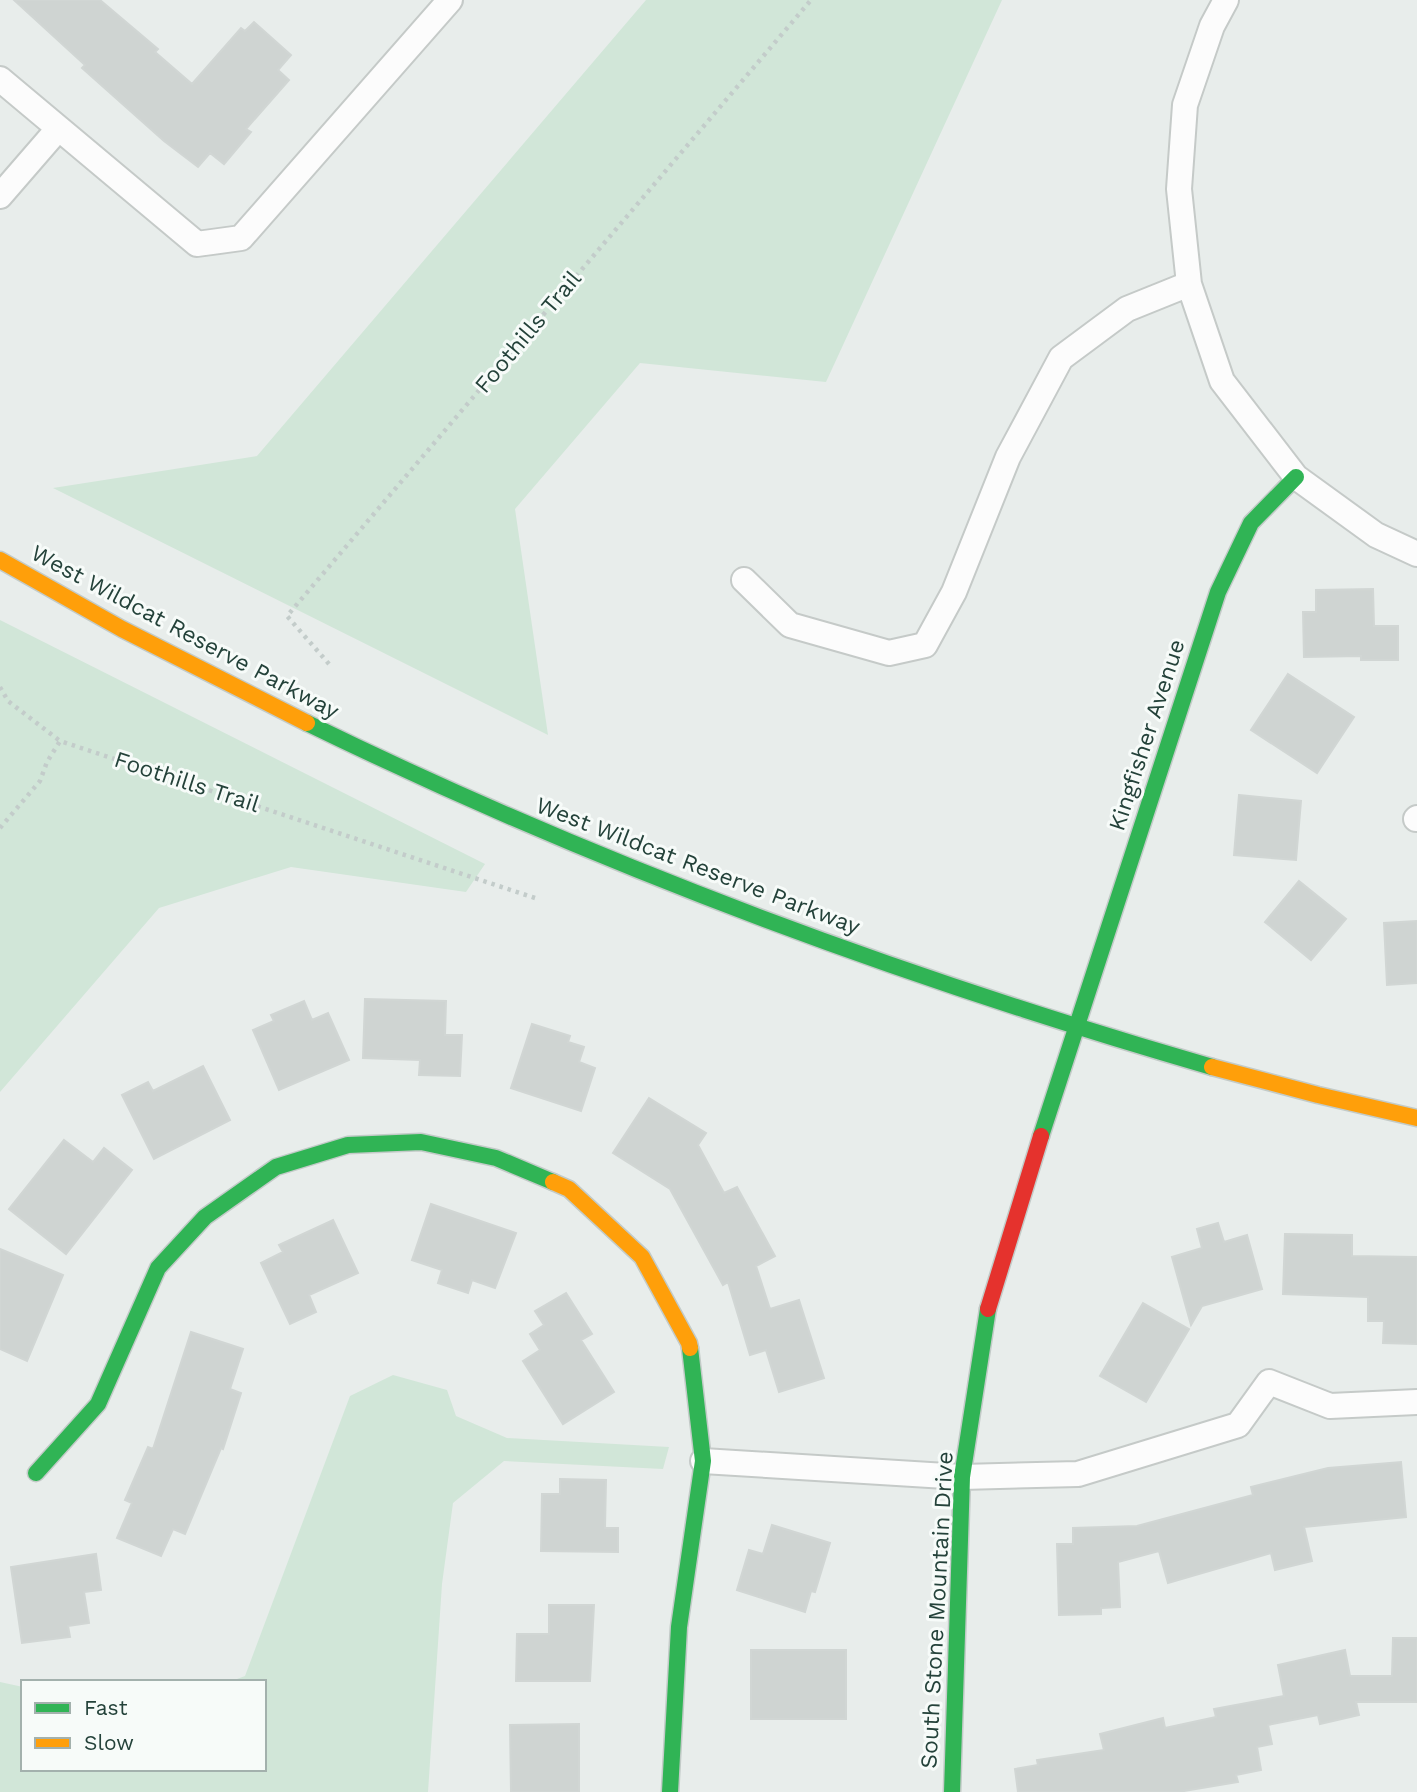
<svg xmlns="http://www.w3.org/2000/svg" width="1417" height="1792" viewBox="0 0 1417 1792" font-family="'Work Sans',sans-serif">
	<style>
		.green { fill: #d1e6d8 }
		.building { fill: #cfd4d2; stroke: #d1d6d4; stroke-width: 2 }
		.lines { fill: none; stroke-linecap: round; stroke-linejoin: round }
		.street-casing { stroke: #c5cac8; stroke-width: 28 }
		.fast-casing { stroke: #c3cbc8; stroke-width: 19 }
		.slow-casing { stroke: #c3cbc8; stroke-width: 19 }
		.jam-casing { stroke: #c3cbc8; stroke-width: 19 }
		.path { stroke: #c3ccca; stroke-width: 4.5; stroke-dasharray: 3.5 5; stroke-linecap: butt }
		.street { stroke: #fcfcfc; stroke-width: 24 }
		.fast { stroke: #30b455; stroke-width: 16 }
		.slow { stroke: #ff9f0a; stroke-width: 16 }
		.jam { stroke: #e5322d; stroke-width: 16 }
		.labels { text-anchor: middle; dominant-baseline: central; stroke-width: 6; stroke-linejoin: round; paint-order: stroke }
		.street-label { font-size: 23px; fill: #24423a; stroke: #f7fbf9 }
	</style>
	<rect width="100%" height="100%" fill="#e8edeb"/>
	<!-- green -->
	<path class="green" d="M 646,0 L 1002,0 L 826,382 L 640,363 L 515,509 L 548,735 L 53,488 L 257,456 Z
		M 0,620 L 485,864 L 466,892 L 291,867 L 159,908 L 0,1092 Z
		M 393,1375 L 447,1390 L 456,1416 L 507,1438 L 669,1447 L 663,1469 L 504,1461 L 453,1503 L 442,1584 L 428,1792 L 0,1792 L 0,1682 L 23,1687 L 23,1769 L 264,1769 L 264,1682 L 229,1682 L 245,1676 L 350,1396 Z"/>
	<!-- building -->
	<path class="building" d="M 14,0 L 100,0 L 158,49 L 155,52 L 192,84 L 241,28 L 245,31 L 254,22 L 291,55 L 278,70 L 289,80 L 246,129 L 251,132 L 224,164 L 210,153 L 198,167 L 164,141 L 82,68 L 85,65 Z
		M 1373,589 L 1374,626 L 1398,626 L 1398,660 L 1361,660 L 1361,656 L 1304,657 L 1303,612 L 1316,612 L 1316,590 Z
		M 1288,674 L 1354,717 L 1317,773 L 1251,730 Z
		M 1239,795 L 1301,801 L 1296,860 L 1234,855 Z
		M 1299,881 L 1346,919 L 1311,960 L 1265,922 Z
		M 1417,921 L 1417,983 L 1387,985 L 1384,923 Z
		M 365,999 L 446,1001 L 445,1035 L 462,1035 L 460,1076 L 419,1075 L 420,1060 L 363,1058 Z
		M 304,1001 L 312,1020 L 328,1013 L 349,1060 L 279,1090 L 253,1030 L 274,1021 L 271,1015 Z
		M 532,1024 L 570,1036 L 568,1042 L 584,1047 L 579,1062 L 595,1068 L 581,1111 L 511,1088 Z
		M 203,1066 L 230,1120 L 154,1159 L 122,1095 L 148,1082 L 153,1091 Z
		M 649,1098 L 706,1133 L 698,1145 L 724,1193 L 737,1187 L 775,1256 L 756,1266 L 770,1309 L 799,1300 L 824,1378 L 779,1392 L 766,1350 L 750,1355 L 728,1282 L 723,1285 L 670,1189 L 613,1153 Z
		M 64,1140 L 93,1162 L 104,1148 L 132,1170 L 66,1254 L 9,1209 Z
		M 431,1204 L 516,1233 L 495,1288 L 472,1280 L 468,1293 L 438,1283 L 442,1270 L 412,1260 Z
		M 333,1220 L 358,1273 L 309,1295 L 316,1312 L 290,1324 L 261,1263 L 283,1252 L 279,1245 Z
		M 1218,1223 L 1224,1242 L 1247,1235 L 1262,1289 L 1202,1306 L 1191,1325 L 1172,1257 L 1202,1248 L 1197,1229 Z
		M 1285,1234 L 1352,1235 L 1352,1256 L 1417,1257 L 1417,1344 L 1383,1343 L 1384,1321 L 1368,1321 L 1368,1297 L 1283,1294 Z
		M 0,1249 L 63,1275 L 27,1361 L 0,1349 Z
		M 566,1293 L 592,1334 L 581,1340 L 614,1392 L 563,1424 L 523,1361 L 540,1350 L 530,1334 L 544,1325 L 535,1311 Z
		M 1143,1303 L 1189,1329 L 1146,1402 L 1100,1376 Z
		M 191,1332 L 243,1349 L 230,1389 L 241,1393 L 223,1449 L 221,1448 L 185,1534 L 173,1529 L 161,1556 L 117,1538 L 132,1503 L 125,1500 L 148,1447 L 153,1449 Z
		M 1401,1462 L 1406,1517 L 1304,1527 L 1312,1561 L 1275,1570 L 1271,1553 L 1168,1583 L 1159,1551 L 1118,1562 L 1120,1607 L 1101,1608 L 1101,1614 L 1059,1615 L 1057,1544 L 1073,1544 L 1073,1528 L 1137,1526 L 1253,1495 L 1251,1487 L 1328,1468 Z
		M 560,1479 L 606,1480 L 605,1528 L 618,1528 L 618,1552 L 541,1551 L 542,1494 L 560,1494 Z
		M 772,1525 L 830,1543 L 815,1592 L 811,1591 L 805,1612 L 737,1590 L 749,1550 L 763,1554 Z
		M 96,1554 L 101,1590 L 84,1592 L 89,1623 L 68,1626 L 70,1637 L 22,1643 L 11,1567 Z
		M 549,1605 L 594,1605 L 590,1681 L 516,1681 L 517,1634 L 549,1634 Z
		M 1393,1638 L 1417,1638 L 1417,1702 L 1356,1702 L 1359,1715 L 1320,1724 L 1318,1715 L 1268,1725 L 1272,1744 L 1257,1747 L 1261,1770 L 1236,1775 L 1238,1782 L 1178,1792 L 1018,1792 L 1015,1769 L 1038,1765 L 1037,1760 L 1104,1750 L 1100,1734 L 1163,1718 L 1165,1728 L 1216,1717 L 1214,1709 L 1284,1696 L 1278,1665 L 1345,1650 L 1350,1676 L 1392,1676 Z
		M 751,1650 L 846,1650 L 846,1719 L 751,1719 Z
		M 579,1724 L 579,1792 L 511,1792 L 510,1725 Z"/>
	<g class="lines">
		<defs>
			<path id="street" d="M 1226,0 L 1212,26 L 1185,105 L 1179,189 L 1189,284 L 1222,381 L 1296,477 L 1376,535 L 1417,554
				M 0,79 L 197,244 L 241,238 L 450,0
				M 0,196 L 58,129
				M 744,580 L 790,625 L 889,653 L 925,645 L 954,592 L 1008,457 L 1061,358 L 1127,309 L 1189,284
				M 1416,819 L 1417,818
				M 703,1461 L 962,1477 L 1078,1474 L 1238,1425 L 1269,1382 L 1330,1406 L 1417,1402"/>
			<path id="fast" d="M 307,723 C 598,865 901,977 1212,1067
				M 1041,1136 L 1218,592 L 1251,523 L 1296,477
				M 36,1473 L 98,1404 L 158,1268 L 205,1217 L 276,1167 L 348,1145 L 421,1142 L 496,1158 L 553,1182
				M 670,1792 L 679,1627 L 703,1461 L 690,1348
				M 952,1792 L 962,1477 L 988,1309"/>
			<path id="slow" d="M 0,560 L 122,629 L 307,723
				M 1212,1067 L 1318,1095 L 1417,1118
				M 553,1182 L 569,1189 L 642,1257 L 689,1343 L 690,1348"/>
			<path id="jam" d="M 988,1309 L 1041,1136"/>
		</defs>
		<!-- street casing -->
		<use href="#street" class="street-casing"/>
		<!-- fast casing -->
		<use href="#fast" class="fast-casing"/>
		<!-- slow casing -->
		<use href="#slow" class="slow-casing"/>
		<!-- jam casing -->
		<use href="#jam" class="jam-casing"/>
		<!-- path -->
		<path class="path" d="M 329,664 L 287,616 L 811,0
			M 0,687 L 8,701 L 60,741
			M 0,828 L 40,781 L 47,762 L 60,741 L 535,898"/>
		<!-- street -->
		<use href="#street" class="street"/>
		<!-- fast -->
		<use href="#fast" class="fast"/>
		<!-- slow -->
		<use href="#slow" class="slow"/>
		<!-- jam -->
		<use href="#jam" class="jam"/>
	</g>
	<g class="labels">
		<!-- street labels -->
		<g class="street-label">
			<text transform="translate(528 332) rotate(-50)">Foothills Trail</text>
			<text transform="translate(185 632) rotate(28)">West Wildcat Reserve Parkway</text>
			<text transform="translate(1147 735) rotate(-72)">Kingfisher Avenue</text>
			<text transform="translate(187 782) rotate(18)">Foothills Trail</text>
			<text transform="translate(698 866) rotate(21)">West Wildcat Reserve Parkway</text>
			<text transform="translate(937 1610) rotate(-87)">South Stone Mountain Drive</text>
		</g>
	</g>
	<!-- legend -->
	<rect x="21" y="1680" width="245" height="91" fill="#f7fbf9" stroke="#a3b1ad" stroke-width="2"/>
	<rect x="35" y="1703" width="35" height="10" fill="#30b455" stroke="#a3b1ad" stroke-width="2"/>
	<text x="84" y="1715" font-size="21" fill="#24423a">Fast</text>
	<rect x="35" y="1738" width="35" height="10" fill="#ff9f0a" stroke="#a3b1ad" stroke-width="2"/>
	<text x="84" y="1750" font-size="21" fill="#24423a">Slow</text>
</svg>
